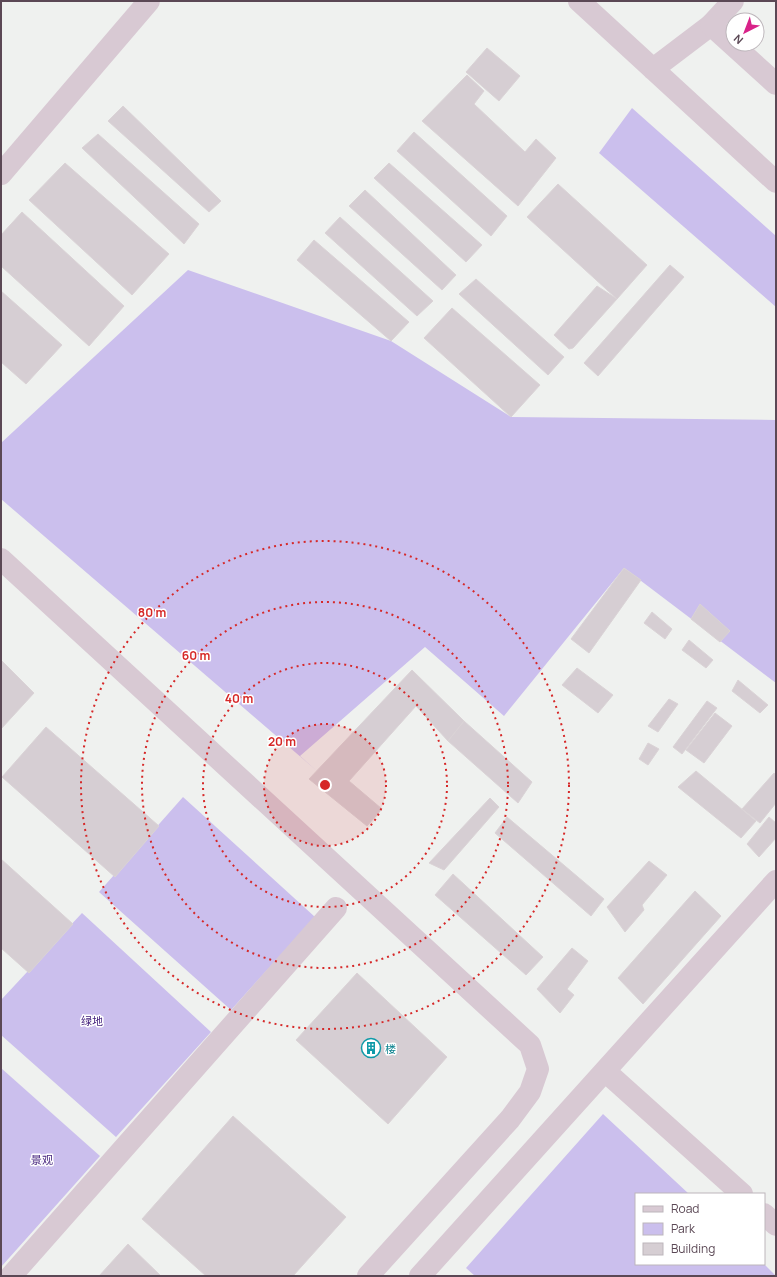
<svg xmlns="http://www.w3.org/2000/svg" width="777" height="1277" viewBox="0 0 777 1277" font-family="Manrope,'Noto Sans SC',sans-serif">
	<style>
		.green { fill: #cbbfed }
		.building { fill: #d6ced3; stroke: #dad3d6 }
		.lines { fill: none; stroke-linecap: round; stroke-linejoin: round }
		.minor { stroke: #d8c9d3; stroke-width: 22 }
		.tertiary { stroke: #d8c9d3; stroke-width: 22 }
		.ring { fill: none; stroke: #d62828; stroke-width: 2; stroke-dasharray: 2 4 }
		.labels { text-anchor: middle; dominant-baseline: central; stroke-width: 3; stroke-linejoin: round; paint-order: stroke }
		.park-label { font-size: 11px; fill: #3e1b79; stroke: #fff }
		.culture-label { font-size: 11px; fill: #0d838f; stroke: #fff; text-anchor: start }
		.centre { fill: #d62828; stroke: #fff; stroke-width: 2 }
		.ring-label { font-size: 12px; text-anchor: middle; font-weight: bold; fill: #d62828; stroke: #fff; stroke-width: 3; stroke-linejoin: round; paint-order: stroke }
	</style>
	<rect width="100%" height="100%" fill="#eff1ef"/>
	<!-- green -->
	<path class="green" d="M 632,108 L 776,236 L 776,307 L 599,153 Z
		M 188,270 L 391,341 L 511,417 L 776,420 L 776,683 L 624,568 L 504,716 L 425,647 L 300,756 L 317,771 L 1,499 L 1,443 Z
		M 183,797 L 315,917 L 231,1010 L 99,892 Z
		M 82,913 L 211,1032 L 116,1137 L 1,1035 L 1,1000 Z
		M 1,1068 L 100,1156 L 1,1267 Z
		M 603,1114 L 689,1194 L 636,1194 L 636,1264 L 764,1264 L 776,1276 L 475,1276 L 466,1268 Z"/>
	<!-- building -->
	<path class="building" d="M 487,48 L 520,76 L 499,101 L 466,72 Z
		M 467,75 L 484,91 L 474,104 L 525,152 L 536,139 L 556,158 L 518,206 L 422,121 Z
		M 123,106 L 221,201 L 209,212 L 108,121 Z
		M 414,132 L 507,216 L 491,236 L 397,151 Z
		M 98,134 L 199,224 L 184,244 L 82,148 Z
		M 65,163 L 169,254 L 132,295 L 29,200 Z
		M 389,163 L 482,245 L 466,262 L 374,178 Z
		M 558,184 L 647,265 L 617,299 L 527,217 Z
		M 365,190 L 456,275 L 442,290 L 349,206 Z
		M 22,212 L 124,306 L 89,346 L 1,266 L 1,235 Z
		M 340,217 L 433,301 L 417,316 L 325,233 Z
		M 314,240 L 409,322 L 391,341 L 297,260 Z
		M 670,265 L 684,277 L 598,376 L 584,363 Z
		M 476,279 L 564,357 L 548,375 L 459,294 Z
		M 597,286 L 617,299 L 573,348 L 569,349 L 554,335 Z
		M 1,291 L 62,345 L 26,384 L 1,362 Z
		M 452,308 L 540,385 L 511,417 L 424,338 Z
		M 624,568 L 641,580 L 589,653 L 571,639 Z
		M 700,604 L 730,631 L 720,642 L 691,619 Z
		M 652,612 L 672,629 L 665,639 L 644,623 Z
		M 689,640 L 713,660 L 706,668 L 682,650 Z
		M 1,660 L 34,693 L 1,729 Z
		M 577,668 L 613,695 L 598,713 L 562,685 Z
		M 412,670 L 464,721 L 448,741 L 416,706 L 349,781 L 382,809 L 367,826 L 309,779 Z
		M 738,680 L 768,705 L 760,713 L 732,691 Z
		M 669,699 L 678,704 L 658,732 L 648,726 Z
		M 707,701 L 717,708 L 682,754 L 673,747 Z
		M 715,713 L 732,726 L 704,763 L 686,750 Z
		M 464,721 L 532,782 L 518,803 L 448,741 Z
		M 46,727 L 159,826 L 115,877 L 2,777 Z
		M 648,743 L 659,749 L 648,765 L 639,759 Z
		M 696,771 L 756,821 L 741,838 L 678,787 Z
		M 774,773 L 776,775 L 776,803 L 760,823 L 742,809 Z
		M 490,798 L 499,807 L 444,870 L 429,863 Z
		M 507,817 L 604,899 L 591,916 L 495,833 Z
		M 769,817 L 776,823 L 776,838 L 759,857 L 747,844 Z
		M 1,859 L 73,924 L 29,973 L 1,948 Z
		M 649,861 L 667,875 L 642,905 L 644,910 L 625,932 L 607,907 Z
		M 453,874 L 543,957 L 526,975 L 435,895 Z
		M 695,891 L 721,916 L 643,1004 L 618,978 Z
		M 572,948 L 588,961 L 567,989 L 574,995 L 560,1013 L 537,989 Z
		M 357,973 L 447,1057 L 388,1124 L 296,1040 Z
		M 233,1116 L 346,1217 L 293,1276 L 206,1276 L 142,1219 Z
		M 128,1244 L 161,1276 L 99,1276 Z"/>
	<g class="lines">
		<!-- minor -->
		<path class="minor" d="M 579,1 L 776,182
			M 653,69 L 711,25 L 733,1
			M 1,174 L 149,1
			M 1,559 L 530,1045 L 538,1069 L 530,1092 L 510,1119 L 368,1276
			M 605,1071 L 742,1194
			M 764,1214 L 776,1225
			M 11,1276 L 336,908
			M 420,1276 L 776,881"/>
		<!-- tertiary -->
		<path class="tertiary" d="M 711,25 L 776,84"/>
	</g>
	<!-- distance rings -->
	<circle cx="325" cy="785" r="61" fill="#d62828" fill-opacity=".12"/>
	<g class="ring">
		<circle cx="325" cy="785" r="61"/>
		<circle cx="325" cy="785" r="122"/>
		<circle cx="325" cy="785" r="183"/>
		<circle cx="325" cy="785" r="244"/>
	</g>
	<!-- icons -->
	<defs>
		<symbol id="building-ring" viewBox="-11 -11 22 22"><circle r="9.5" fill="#fff" stroke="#0f9aa8" stroke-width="1.5"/><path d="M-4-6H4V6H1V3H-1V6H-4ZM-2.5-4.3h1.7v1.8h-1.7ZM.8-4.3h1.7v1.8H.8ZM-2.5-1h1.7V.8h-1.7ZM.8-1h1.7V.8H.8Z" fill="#0f9aa8"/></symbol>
	</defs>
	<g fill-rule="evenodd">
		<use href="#building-ring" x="360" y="1037" width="22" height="22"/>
	</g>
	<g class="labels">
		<!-- park labels -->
		<g class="park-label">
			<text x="92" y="1020">绿地</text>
			<text x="42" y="1159">景观</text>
		</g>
		<!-- culture labels -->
		<g class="culture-label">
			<text x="385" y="1048">楼</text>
		</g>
	</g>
	<circle cx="325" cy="785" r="6" class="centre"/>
	<g class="ring-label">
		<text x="152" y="617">80 m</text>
		<text x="196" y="660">60 m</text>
		<text x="239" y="703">40 m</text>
		<text x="282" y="746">20 m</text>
	</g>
	<!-- border -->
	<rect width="777" height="1277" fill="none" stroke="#5b4855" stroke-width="4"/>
	<!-- legend -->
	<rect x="635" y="1193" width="130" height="72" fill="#ffffff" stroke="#bdb6bb"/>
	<rect x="643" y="1206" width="20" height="6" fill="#d8c9d3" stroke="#bdb6bb"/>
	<text x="671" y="1213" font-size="12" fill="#5b4855">Road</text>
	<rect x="643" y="1223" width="20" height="12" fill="#cbbfed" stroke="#bdb6bb"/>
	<text x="671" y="1233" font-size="12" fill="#5b4855">Park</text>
	<rect x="643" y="1243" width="20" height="12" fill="#d6ced3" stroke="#bdb6bb"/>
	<text x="671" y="1253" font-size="12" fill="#5b4855">Building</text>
	<!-- north arrow -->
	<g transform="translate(745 32) rotate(222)"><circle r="19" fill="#ffffff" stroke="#bdb6bb"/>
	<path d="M0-3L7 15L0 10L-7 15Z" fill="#d82289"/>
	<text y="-6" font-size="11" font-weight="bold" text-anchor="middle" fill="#5b4855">N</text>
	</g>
</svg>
